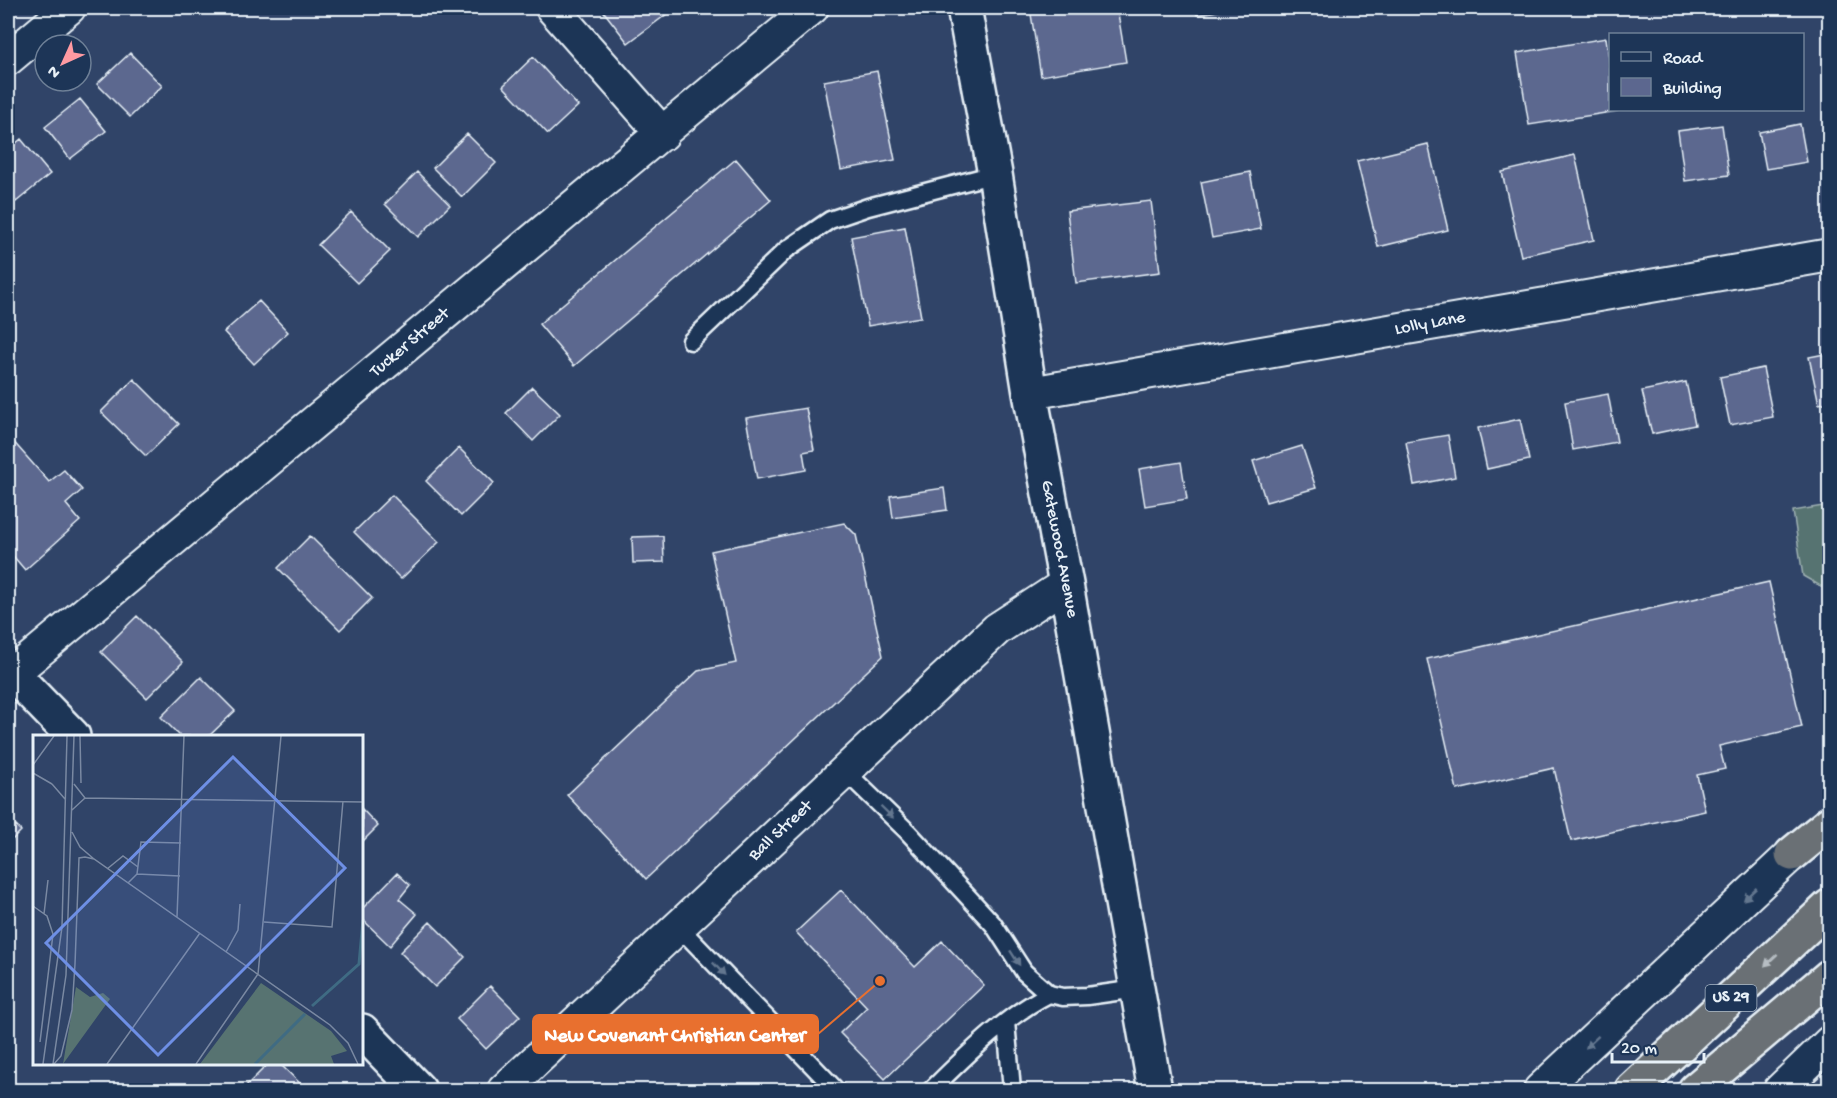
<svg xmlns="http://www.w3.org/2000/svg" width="1837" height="1098" viewBox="0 0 1837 1098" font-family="'Gochi Hand',sans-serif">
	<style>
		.green { fill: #577371; stroke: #a0b2b4; stroke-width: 1.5 }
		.building { fill: #5c678f; stroke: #e8f1f8; stroke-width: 1.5 }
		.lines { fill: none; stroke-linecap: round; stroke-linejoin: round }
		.lane-casing { stroke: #e8f1f8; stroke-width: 21 }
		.street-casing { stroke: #e8f1f8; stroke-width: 36 }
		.secondary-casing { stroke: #e8f1f8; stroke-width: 38 }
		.highway-casing { stroke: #e8f1f8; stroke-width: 38 }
		.lane { stroke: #1d3557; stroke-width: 16 }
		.street { stroke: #1d3557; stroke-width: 32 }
		.secondary { stroke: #1d3557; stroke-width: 33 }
		.highway { stroke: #6a7074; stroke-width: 33 }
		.oneway { fill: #64778f }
		.oneway2 { fill: #b6bdc3 }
		.labels { text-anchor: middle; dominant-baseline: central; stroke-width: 6; stroke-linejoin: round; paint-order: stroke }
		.shield { fill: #1d3557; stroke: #abb9c8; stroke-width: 1.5 }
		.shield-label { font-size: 16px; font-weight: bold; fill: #e8f1f8 }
		.street-label { font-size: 18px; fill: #e8f1f8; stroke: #1d3557 }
		.inset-river { fill: none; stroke: #3f6b83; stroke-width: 3 }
		.inset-road { fill: none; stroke: #7a89a2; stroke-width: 1.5 }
		.view { fill: #6e8fe5; fill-opacity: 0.15; stroke: #6e8fe5; stroke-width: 3 }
		.inset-edge { fill: none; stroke: #e8f1f8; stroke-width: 3 }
		.leader { fill: none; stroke: #e8702f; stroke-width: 2 }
		.callout-dot { fill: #e8702f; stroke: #1d3557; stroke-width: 2 }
		.callout { fill: #e8702f; stroke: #e8702f; stroke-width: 2 }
		.callout-label { font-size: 20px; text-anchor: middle; font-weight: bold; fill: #fff }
	</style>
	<rect width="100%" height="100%" fill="#304468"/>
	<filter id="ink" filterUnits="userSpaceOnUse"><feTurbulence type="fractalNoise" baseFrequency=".0167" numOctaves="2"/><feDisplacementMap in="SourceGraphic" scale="12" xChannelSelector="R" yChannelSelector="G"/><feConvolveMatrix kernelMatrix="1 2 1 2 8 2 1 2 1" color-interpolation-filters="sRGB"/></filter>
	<g filter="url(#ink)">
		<!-- green -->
		<path class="green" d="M 1829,505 L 1830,505 L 1829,591 L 1803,576 L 1793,511 Z"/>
		<!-- building -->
		<path class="building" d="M 601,8 L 675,8 L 628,43 Z
			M 1030,8 L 1117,8 L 1126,62 L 1041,76 Z
			M 1195,8 L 1233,8 L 1197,15 Z
			M 1606,38 L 1610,66 L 1610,110 L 1618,111 L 1529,125 L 1517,53 Z
			M 130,53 L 162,86 L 130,117 L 97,84 Z
			M 533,57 L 578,106 L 548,134 L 503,86 Z
			M 877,71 L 895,160 L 841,170 L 824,81 Z
			M 80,99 L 106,131 L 70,159 L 45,127 Z
			M 1800,124 L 1807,162 L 1766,169 L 1759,132 Z
			M 1722,125 L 1729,175 L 1685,181 L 1678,131 Z
			M 467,134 L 496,163 L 462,197 L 433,168 Z
			M 21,139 L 50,174 L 16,202 L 8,191 L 8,150 Z
			M 1428,144 L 1448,230 L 1378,247 L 1357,161 Z
			M 1575,155 L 1594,240 L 1521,256 L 1502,172 Z
			M 736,159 L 771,200 L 574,366 L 539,324 Z
			M 417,172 L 450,205 L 418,237 L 385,204 Z
			M 1250,172 L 1261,229 L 1212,238 L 1201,182 Z
			M 1151,201 L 1160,272 L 1076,283 L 1067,211 Z
			M 351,212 L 390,251 L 357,283 L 318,245 Z
			M 905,227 L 921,317 L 868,326 L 851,237 Z
			M 259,301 L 288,332 L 254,364 L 224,332 Z
			M 1830,353 L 1830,402 L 1819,404 L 1809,357 Z
			M 1763,368 L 1773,417 L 1730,425 L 1720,377 Z
			M 134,379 L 179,424 L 146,456 L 101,412 Z
			M 1686,382 L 1695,425 L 1652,434 L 1642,391 Z
			M 532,387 L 560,414 L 533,441 L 506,413 Z
			M 1608,394 L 1617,442 L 1573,450 L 1565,402 Z
			M 806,408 L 814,450 L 803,452 L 806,470 L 757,479 L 746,418 Z
			M 1520,419 L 1529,460 L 1487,469 L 1478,428 Z
			M 1448,435 L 1455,477 L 1414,485 L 1406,442 Z
			M 11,439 L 49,482 L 64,470 L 82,490 L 66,504 L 80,521 L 25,570 L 8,550 L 8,442 Z
			M 1302,446 L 1316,488 L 1266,502 L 1253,461 Z
			M 459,448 L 494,483 L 461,516 L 426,481 Z
			M 1181,462 L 1187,499 L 1145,506 L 1139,469 Z
			M 944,488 L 947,510 L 893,518 L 890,496 Z
			M 392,495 L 439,542 L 401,579 L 354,532 Z
			M 844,523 L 856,535 L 883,656 L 646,879 L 567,795 L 698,671 L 736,663 L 711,551 Z
			M 310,536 L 372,598 L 340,630 L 278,568 Z
			M 663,536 L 664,562 L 633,563 L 632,537 Z
			M 1769,582 L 1802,727 L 1719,746 L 1725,769 L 1697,775 L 1705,811 L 1571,841 L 1554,768 L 1457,790 L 1427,659 Z
			M 137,616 L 183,662 L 147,698 L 101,652 Z
			M 201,677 L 235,711 L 209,736 L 180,736 L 161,717 Z
			M 362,809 L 378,826 L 362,842 Z
			M 8,818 L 21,831 L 8,844 Z
			M 397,873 L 410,885 L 399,899 L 417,914 L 390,946 L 362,919 L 362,909 Z
			M 841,890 L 915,967 L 942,941 L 984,985 L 885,1079 L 840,1033 L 867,1007 L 796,932 Z
			M 430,922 L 465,957 L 435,987 L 400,952 Z
			M 490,986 L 520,1016 L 486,1049 L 457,1019 Z
			M 268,1064 L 280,1064 L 307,1090 L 244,1090 L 243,1089 Z"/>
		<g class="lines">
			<defs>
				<path id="lane" d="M 691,341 L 786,250 L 830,220 L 868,207 L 995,174
					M 845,771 L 908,832 L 993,924 L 1024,972 L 1049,994 L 1063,997 L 1087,996 L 1137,989
					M 679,927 L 836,1090
					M 1006,1022 L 1012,1090
					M 931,1090 C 967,1055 1004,1017 1049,994"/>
				<path id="street" d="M 552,8 L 663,134
					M 8,59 L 69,8
					M 1030,393 L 1830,255
					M 8,677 L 812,8
					M 504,1090 L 997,629 L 1066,584
					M 1540,1090 L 1792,854
					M 1780,1090 L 1830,1042"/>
				<path id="secondary" d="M 964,8 L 995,174 L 1030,393 L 1066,584 L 1155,1090
					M 8,669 L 73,736
					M 362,1031 L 419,1090"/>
				<path id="highway" d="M 1792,854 L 1830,823
					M 1632,1090 L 1830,906
					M 1695,1090 L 1830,976"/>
			</defs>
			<!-- lane casing -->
			<use href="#lane" class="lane-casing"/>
			<!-- street casing -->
			<use href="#street" class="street-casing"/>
			<!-- secondary casing -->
			<use href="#secondary" class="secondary-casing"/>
			<!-- highway casing -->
			<use href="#highway" class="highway-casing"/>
			<!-- lane -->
			<use href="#lane" class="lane"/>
			<!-- street -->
			<use href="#street" class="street"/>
			<!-- secondary -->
			<use href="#secondary" class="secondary"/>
			<!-- highway -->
			<use href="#highway" class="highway"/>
		</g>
		<!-- one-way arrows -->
		<defs><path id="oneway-solid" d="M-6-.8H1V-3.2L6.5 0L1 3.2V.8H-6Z" transform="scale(1.5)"/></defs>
		<g class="oneway">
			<use href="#oneway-solid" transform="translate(887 812) rotate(44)"/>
			<use href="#oneway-solid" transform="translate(1750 894) rotate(137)"/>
			<use href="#oneway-solid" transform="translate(1015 958) rotate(57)"/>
			<use href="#oneway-solid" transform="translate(719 969) rotate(46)"/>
			<use href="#oneway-solid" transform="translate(1592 1042) rotate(137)"/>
		</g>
		<use class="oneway2" href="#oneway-solid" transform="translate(1771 960) rotate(137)"/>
	</g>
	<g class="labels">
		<!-- shield labels -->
		<rect class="shield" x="1705.5" y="985" width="51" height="26" rx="4.5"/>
		<g class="shield-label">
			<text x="1731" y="998">US 29</text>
		</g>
		<!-- street labels -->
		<g class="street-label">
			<text transform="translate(1430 324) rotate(-10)">Lolly Lane</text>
			<text transform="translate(410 343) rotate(-40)">Tucker Street</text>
			<text transform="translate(1059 549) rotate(79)">Gatewood Avenue</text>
			<text transform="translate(781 831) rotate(-43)">Ball Street</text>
		</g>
	</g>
	<!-- overview -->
	<g transform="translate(33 735)">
		<rect width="330" height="330" fill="#304468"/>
		<path d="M 228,248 L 298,296 L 314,316 L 298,321 L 301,329 L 167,329 ZM 43,252 L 57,262 L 70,258 L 77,264 L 30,329 Z" fill="#577371"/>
		<path class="inset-river" d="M 279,271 L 326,229 L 330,185M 222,329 L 272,279"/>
		<path class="inset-road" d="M 47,1 L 48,48M 0,30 L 21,1M 0,38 L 19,49M 19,49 L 32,64M 52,63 L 330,67M 39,75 L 52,63 L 41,49M 39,97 L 47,112 L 61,124M 74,134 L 90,121 L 105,132M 104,139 L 108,107 L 148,108M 95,148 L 104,139 L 147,141M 0,171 L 14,181 L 20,199 L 7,307M 11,179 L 15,145M 144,182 L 151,1M 231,187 L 299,192 L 310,66M 193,217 L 205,195 L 207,169M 42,229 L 46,123 L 52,122 L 61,124 L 297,290 L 315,308 L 325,329M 10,329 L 29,192 L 34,1M 20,329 L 33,240 L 41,1M 21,329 L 28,321 L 39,275 L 42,229M 74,329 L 167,198M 163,329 L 225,239 L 248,1"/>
		<path class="view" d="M 200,22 L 312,133 L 125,320 L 13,208 Z"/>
		<rect width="330" height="330" class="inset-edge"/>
	</g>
	<!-- callouts -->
	<path class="leader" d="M880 981L818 1034"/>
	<circle class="callout-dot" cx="880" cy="981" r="6"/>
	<rect class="callout" x="533" y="1015" width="285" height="38" rx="6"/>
	<g class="callout-label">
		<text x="675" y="1041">New Covenant Christian Center</text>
	</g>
	<!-- margin -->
	<rect width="1837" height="1098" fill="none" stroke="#1d3557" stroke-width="30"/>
	<rect x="15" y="15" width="1807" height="1068" fill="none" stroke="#e8f1f8" stroke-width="2" filter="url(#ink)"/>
	<!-- legend -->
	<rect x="1609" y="33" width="195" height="78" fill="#1d3557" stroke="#6e8097" stroke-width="1.5"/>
	<rect x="1621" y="52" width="30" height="9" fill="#1d3557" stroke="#6e8097" stroke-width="1.5"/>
	<text x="1663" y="63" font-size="18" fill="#e8f1f8">Road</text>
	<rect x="1621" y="78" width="30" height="18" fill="#5c678f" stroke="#6e8097" stroke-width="1.5"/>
	<text x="1663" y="93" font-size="18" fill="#e8f1f8">Building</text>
	<!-- north arrow -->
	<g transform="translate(63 63) rotate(225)"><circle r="28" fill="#1d3557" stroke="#6e8097" stroke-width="1.5"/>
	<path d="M0-4.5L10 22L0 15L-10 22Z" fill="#ff9aa2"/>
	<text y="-9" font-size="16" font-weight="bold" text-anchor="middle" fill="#e8f1f8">N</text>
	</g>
	<!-- scale -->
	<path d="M1612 1053v9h92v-9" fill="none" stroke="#e8f1f8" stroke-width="3"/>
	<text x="1621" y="1053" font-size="18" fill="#e8f1f8" stroke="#1d3557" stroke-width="4.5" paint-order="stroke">20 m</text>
</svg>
